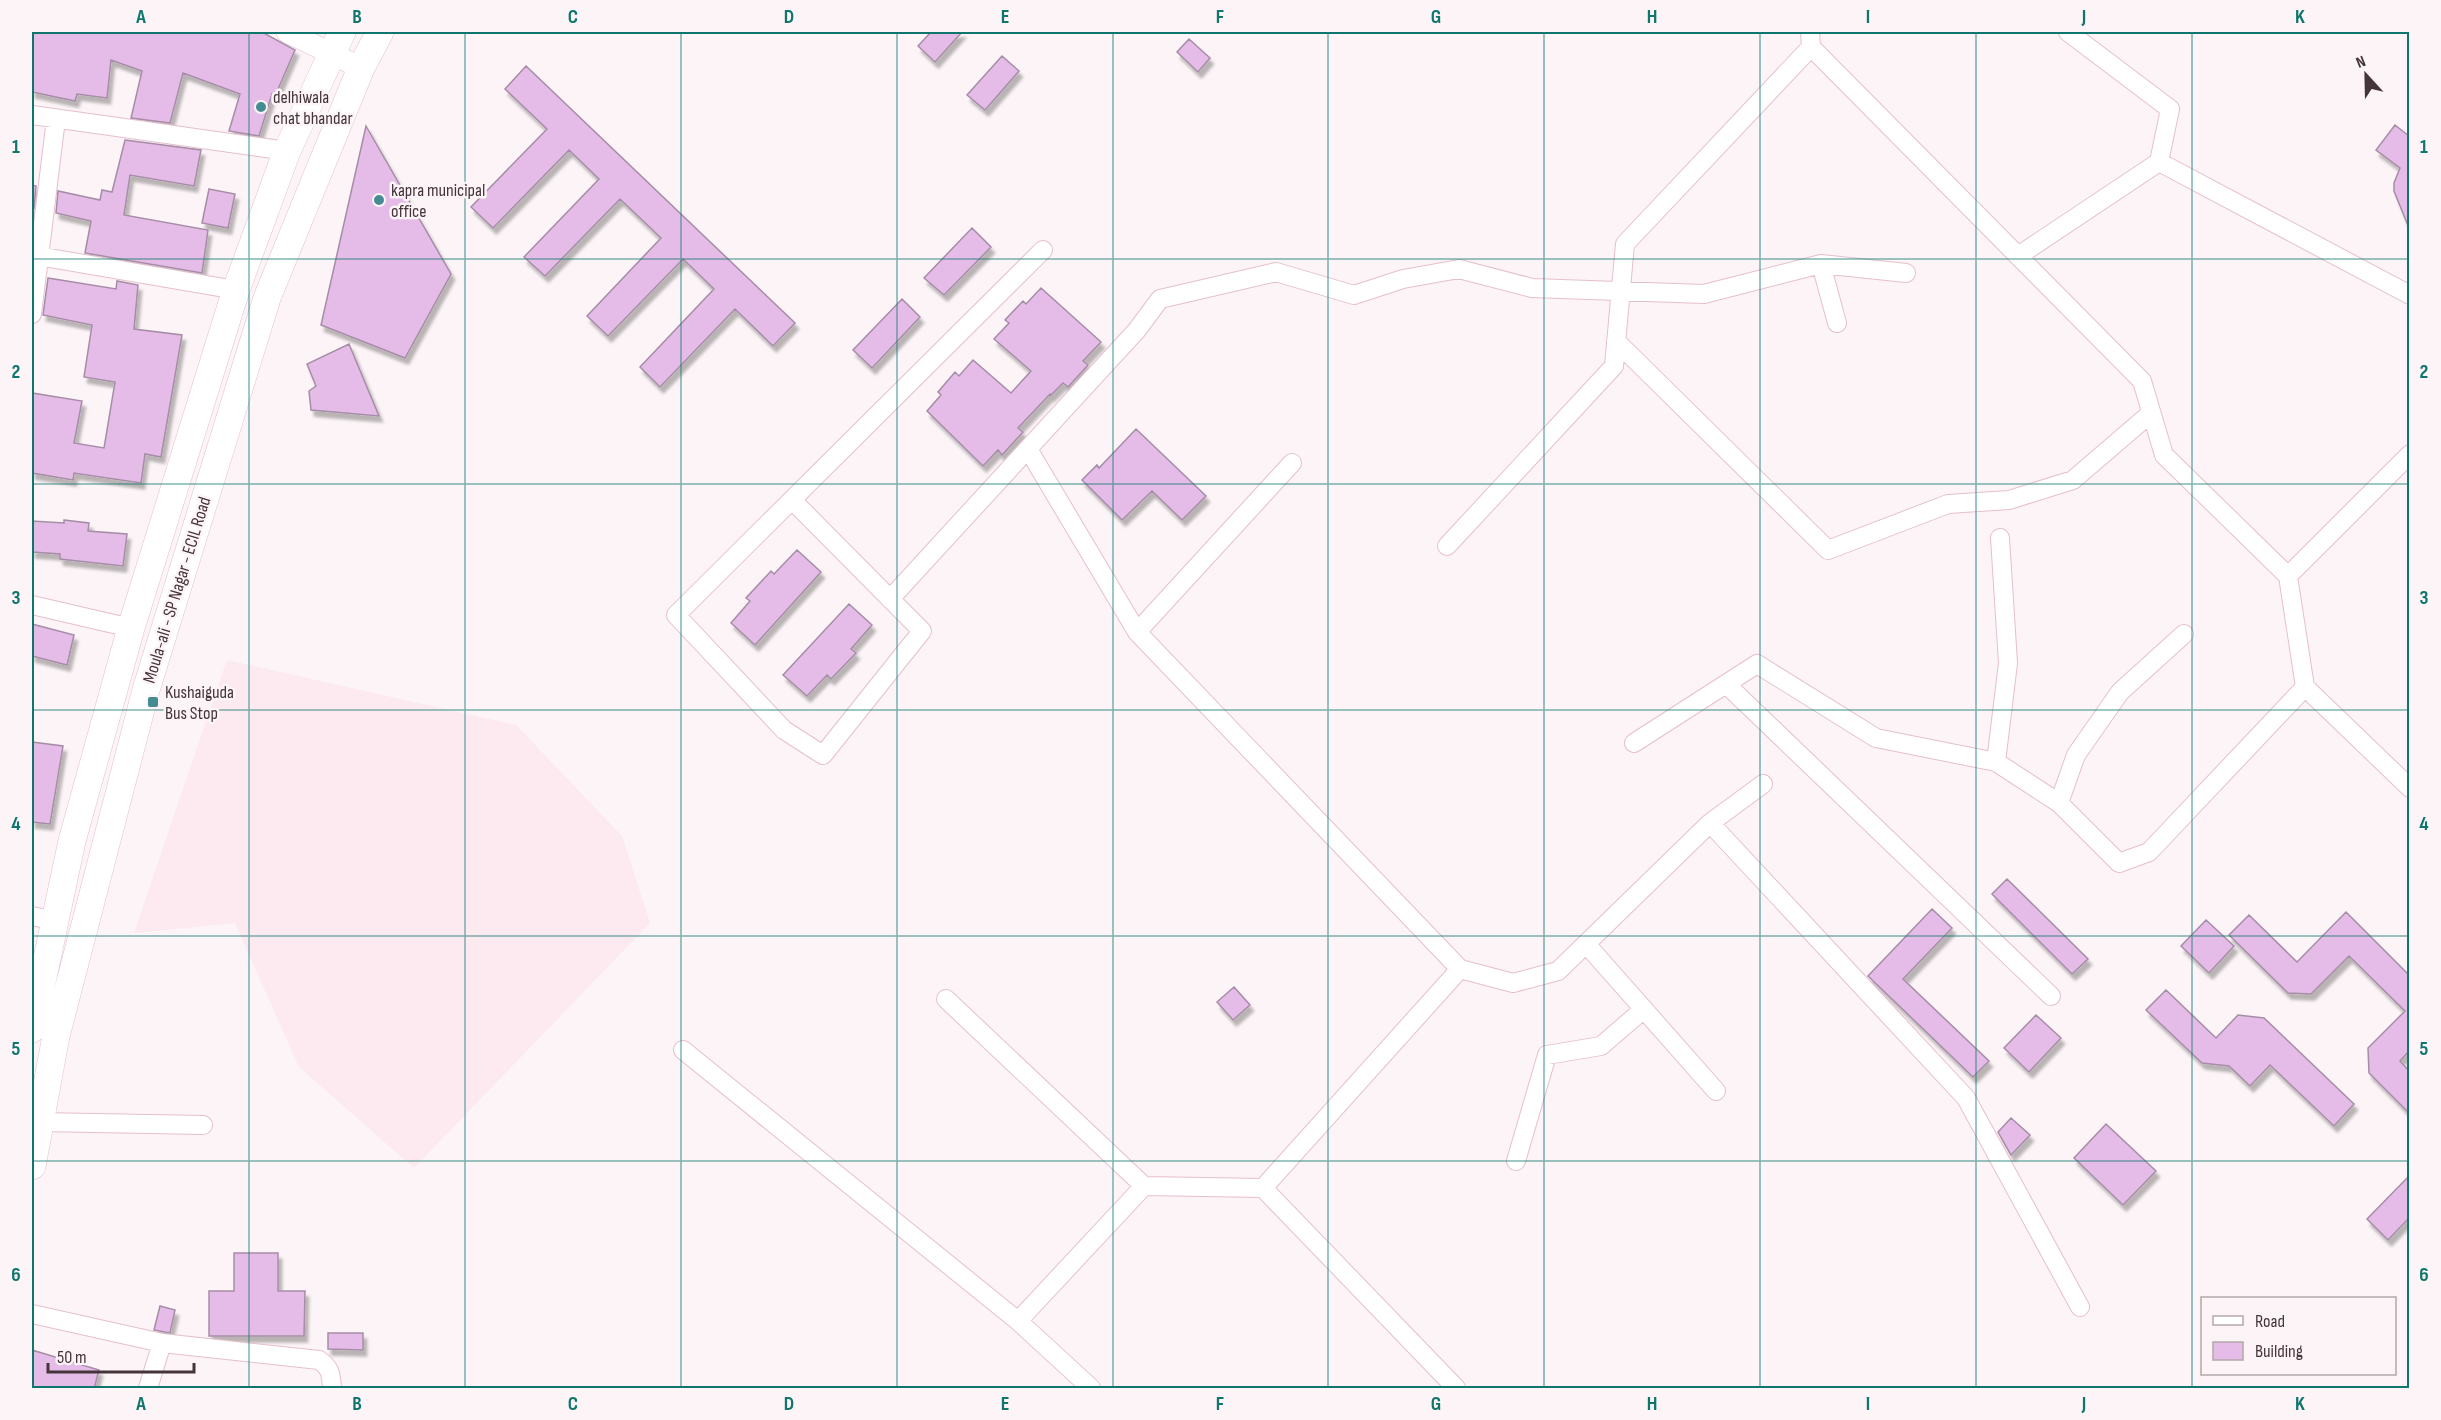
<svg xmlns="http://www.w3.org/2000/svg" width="2441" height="1420" viewBox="0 0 2441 1420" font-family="'Sofia Sans Condensed',sans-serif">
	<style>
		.built { fill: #fde9f0 }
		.building { fill: #e5bce7; stroke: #a68da7; stroke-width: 1.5; filter: url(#shadow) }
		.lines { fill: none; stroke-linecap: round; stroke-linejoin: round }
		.minor-casing { stroke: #e6bfcd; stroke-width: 20 }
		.tertiary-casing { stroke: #e6bfcd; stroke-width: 22 }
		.primary-casing { stroke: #e6bfcd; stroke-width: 28 }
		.minor { stroke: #fff; stroke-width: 18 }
		.tertiary { stroke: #fff; stroke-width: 21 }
		.primary { stroke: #fff; stroke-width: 27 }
		.grid { fill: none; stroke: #0f766e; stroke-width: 1.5; stroke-opacity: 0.55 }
		.poi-dot { fill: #448b92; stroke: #fcf4f6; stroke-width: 2 }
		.labels { text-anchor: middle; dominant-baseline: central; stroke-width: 5; stroke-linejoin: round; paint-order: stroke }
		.poi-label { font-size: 18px; fill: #45353b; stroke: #fcf4f6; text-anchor: start }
		.street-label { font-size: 18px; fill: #45353b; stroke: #fcf4f6 }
		.neatline { fill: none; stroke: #0f766e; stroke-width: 2 }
		.grid-label { font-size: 20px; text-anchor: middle; font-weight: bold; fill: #0f766e }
	</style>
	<defs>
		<filter id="shadow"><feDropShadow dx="3.5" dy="6" stdDeviation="1.5" flood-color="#0004"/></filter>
	</defs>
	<rect width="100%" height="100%" fill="#fcf4f6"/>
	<!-- built -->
	<path class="built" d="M 227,660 L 516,725 L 622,836 L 650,923 L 414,1168 L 299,1067 L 235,923 L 134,933 Z"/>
	<!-- building -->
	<path class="building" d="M 32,32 L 262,32 L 295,50 L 275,96 L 272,94 L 259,136 L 229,131 L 240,94 L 183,73 L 170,123 L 131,118 L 142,71 L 111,60 L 107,98 L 77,94 L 75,101 L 32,92 Z
		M 931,32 L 962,32 L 935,62 L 918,46 Z
		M 1189,39 L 1210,58 L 1198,72 L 1177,52 Z
		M 1002,56 L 1019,71 L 985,110 L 967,95 Z
		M 526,66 L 795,323 L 773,346 L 735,309 L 660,387 L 640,367 L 714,289 L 683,259 L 608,336 L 587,316 L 661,238 L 620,199 L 545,276 L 524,257 L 599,179 L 569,150 L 493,228 L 471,207 L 547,129 L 505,89 Z
		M 2395,125 L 2409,136 L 2409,228 L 2394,191 L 2394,183 L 2400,168 L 2376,150 Z
		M 366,126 L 451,274 L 405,358 L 321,325 Z
		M 125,140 L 201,150 L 194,186 L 130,175 L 124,215 L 208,230 L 202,273 L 85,253 L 91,221 L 56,213 L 58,191 L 100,200 L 102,190 L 112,192 Z
		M 32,185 L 36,186 L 34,208 L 32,207 Z
		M 209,189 L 235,194 L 228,228 L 202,223 Z
		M 972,228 L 991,247 L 944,295 L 924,278 Z
		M 48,278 L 116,289 L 117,281 L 138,285 L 134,329 L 182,335 L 161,457 L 145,454 L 141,483 L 74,473 L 73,480 L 32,473 L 32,393 L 82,401 L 74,443 L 104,448 L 115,382 L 84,377 L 92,325 L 43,315 Z
		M 1041,288 L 1101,342 L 1083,361 L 1088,365 L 1068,387 L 1063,383 L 1051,395 L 1050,394 L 1018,428 L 1023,432 L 1002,455 L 998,450 L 983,466 L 927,411 L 941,395 L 938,392 L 955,372 L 959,376 L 973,360 L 1011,393 L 1031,371 L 994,339 L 1009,323 L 1005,320 L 1023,301 L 1026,304 Z
		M 902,299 L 920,317 L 872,368 L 853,350 Z
		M 349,344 L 379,416 L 311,410 L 309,391 L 316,386 L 307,364 Z
		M 1136,429 L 1206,496 L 1182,520 L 1152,491 L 1122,520 L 1082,480 L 1097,465 L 1099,468 Z
		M 64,520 L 89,523 L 88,531 L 127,534 L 123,566 L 60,559 L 60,554 L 32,552 L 32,521 L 64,523 Z
		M 797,550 L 821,572 L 755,645 L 731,623 L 750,601 L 746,598 L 771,571 L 774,574 Z
		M 849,604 L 872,625 L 851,649 L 856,653 L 831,679 L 827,675 L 807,696 L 783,675 Z
		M 32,624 L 74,635 L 67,665 L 32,656 Z
		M 32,742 L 63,746 L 50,824 L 32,822 Z
		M 2007,879 L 2088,959 L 2072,974 L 1992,894 Z
		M 1932,909 L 1952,928 L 1903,979 L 1989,1061 L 1973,1077 L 1868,976 Z
		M 2346,912 L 2409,975 L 2409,1051 L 2400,1061 L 2409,1071 L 2409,1113 L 2369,1073 L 2368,1048 L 2405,1011 L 2349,956 L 2311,994 L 2288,993 L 2229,935 L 2249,915 L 2297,962 Z
		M 2206,920 L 2234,946 L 2209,973 L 2181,946 Z
		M 1234,987 L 1250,1005 L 1233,1020 L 1217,1002 Z
		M 2166,990 L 2216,1038 L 2238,1015 L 2264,1018 L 2354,1104 L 2334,1126 L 2270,1065 L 2250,1086 L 2229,1066 L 2202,1063 L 2146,1010 Z
		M 2036,1015 L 2061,1038 L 2029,1072 L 2004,1048 Z
		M 2011,1118 L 2030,1135 L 2011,1155 L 1998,1132 Z
		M 2106,1124 L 2156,1171 L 2123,1205 L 2074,1158 Z
		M 2409,1176 L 2409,1218 L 2388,1240 L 2367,1219 Z
		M 234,1253 L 278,1253 L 278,1291 L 305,1291 L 304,1336 L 209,1336 L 209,1291 L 234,1291 Z
		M 160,1306 L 175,1310 L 170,1333 L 154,1330 Z
		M 328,1333 L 363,1333 L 363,1350 L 328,1349 Z
		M 32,1350 L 99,1370 L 94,1389 L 32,1389 Z"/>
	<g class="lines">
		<defs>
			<path id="minor" d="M 2068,32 L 2170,109 L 2159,162 L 2410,295
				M 1811,47 L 2142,381 L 2164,455 L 2288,576
				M 32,115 L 287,151
				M 32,255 L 236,290
				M 2018,256 L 2159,162
				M 1821,264 L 1837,323
				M 32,314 L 56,119
				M 1616,341 L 1828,550 L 1948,504 L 2009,500 L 2073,480 L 2151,413
				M 1028,449 L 1137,632 L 1460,969
				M 792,500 L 922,631 L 823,755 L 784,730 L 676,615 L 1043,250
				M 1447,546 L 1614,366 L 1625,244 L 1811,47 L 1810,32
				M 890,599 L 1137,330 L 1160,299 L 1276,272 L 1354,295 L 1403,279 L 1459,269 L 1532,288 L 1704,294 L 1821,264 L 1906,273
				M 32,605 L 131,628
				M 1137,632 L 1292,463
				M 1727,685 L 2051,996
				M 2305,687 L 2410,788
				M 1634,743 L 1757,664 L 1876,738 L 1996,762 L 2059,803 L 2119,863 L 2149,852 L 2305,687 L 2288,576 L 2410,454
				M 1996,762 L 2008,663 L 2000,538
				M 2059,803 L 2076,755 L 2120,692 L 2184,634
				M 1710,823 L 1966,1098 L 2080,1307
				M 32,916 L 55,921
				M 1587,945 L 1716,1091
				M 946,999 L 1144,1186
				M 683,1050 L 1018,1321 L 1091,1388
				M 40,1122 L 203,1125
				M 1516,1161 L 1547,1055 L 1601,1046 L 1644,1009
				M 1263,1188 L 1456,1388
				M 32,1314 L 162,1343 L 319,1360 C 331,1368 331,1375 332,1388
				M 1018,1321 L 1144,1186 L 1263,1188 L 1460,969 L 1513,983 L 1558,971 L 1710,823 L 1763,784
				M 148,1388 L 162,1343"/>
			<path id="tertiary" d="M 287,32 L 361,68"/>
			<path id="primary" d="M 32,1029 L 72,841 L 131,628 L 236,290 L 287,151 L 342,32
				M 32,1166 L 56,1036 L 146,690 L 267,298 L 361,68 L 380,32"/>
		</defs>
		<!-- minor casing -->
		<use href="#minor" class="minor-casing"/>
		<!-- tertiary casing -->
		<use href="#tertiary" class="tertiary-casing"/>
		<!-- primary casing -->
		<use href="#primary" class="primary-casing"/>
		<!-- minor -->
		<use href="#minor" class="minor"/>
		<!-- tertiary -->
		<use href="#tertiary" class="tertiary"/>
		<!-- primary -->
		<use href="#primary" class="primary"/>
	</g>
	<!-- grid -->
	<path class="grid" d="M 249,32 L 249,1388M 465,32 L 465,1388M 681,32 L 681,1388M 897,32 L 897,1388M 1113,32 L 1113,1388M 1328,32 L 1328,1388M 1544,32 L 1544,1388M 1760,32 L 1760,1388M 1976,32 L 1976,1388M 2192,32 L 2192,1388M 32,259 L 2410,259M 32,484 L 2410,484M 32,710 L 2410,710M 32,936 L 2410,936M 32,1161 L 2410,1161"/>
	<!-- markers -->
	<g class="poi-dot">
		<circle cx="261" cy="107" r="6"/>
		<circle cx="379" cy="200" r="6"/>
		<rect x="147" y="696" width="12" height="12" rx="3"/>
	</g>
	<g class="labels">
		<!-- poi labels -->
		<g class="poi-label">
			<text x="273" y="97">delhiwala<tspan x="273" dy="21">chat bhandar</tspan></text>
			<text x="391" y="190">kapra municipal<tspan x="391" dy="21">office</tspan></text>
			<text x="165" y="692">Kushaiguda<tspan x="165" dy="21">Bus Stop</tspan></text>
		</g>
		<!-- street labels -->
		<g class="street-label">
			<text transform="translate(177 590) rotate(-73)">Moula-ali - SP Nagar - ECIL Road</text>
		</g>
	</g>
	<!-- border -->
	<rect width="2441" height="1420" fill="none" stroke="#fcf4f6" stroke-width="66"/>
	<!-- legend -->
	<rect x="2201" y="1297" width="195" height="78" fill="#fcf4f6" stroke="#b3a8ab" stroke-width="1.5"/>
	<rect x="2213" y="1316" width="30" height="9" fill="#ffffff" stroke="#b3a8ab" stroke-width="1.5"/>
	<text x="2255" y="1327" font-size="18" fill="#45353b">Road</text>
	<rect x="2213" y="1342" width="30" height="18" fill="#e5bce7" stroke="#b3a8ab" stroke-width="1.5"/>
	<text x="2255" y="1357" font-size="18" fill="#45353b">Building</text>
	<!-- north arrow -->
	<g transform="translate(2366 75) rotate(338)" stroke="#fcf4f6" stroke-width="4.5" paint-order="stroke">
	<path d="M0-4.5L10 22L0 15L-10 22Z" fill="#45353b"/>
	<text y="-9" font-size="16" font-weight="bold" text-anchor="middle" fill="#45353b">N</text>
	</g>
	<!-- scale -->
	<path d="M48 1363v9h146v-9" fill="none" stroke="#45353b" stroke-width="3"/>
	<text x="57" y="1363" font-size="18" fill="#45353b" stroke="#fcf4f6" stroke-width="4.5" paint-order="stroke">50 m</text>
	<rect x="33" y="33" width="2375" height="1354" class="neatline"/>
	<g class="grid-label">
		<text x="141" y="23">A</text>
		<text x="357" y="23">B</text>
		<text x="573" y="23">C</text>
		<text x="789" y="23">D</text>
		<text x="1005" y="23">E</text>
		<text x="1220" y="23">F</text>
		<text x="1436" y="23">G</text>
		<text x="1652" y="23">H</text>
		<text x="1868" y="23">I</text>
		<text x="2084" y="23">J</text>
		<text x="2300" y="23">K</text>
		<text x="16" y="153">1</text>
		<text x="2424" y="153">1</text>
		<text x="16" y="378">2</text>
		<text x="2424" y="378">2</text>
		<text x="16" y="604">3</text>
		<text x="2424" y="604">3</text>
		<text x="16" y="830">4</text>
		<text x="2424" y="830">4</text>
		<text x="16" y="1055">5</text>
		<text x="2424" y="1055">5</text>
		<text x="16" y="1281">6</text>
		<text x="2424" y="1281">6</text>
		<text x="141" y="1410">A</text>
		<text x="357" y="1410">B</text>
		<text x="573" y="1410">C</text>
		<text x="789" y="1410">D</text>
		<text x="1005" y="1410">E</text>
		<text x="1220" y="1410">F</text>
		<text x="1436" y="1410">G</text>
		<text x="1652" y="1410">H</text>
		<text x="1868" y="1410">I</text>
		<text x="2084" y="1410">J</text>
		<text x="2300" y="1410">K</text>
	</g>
</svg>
